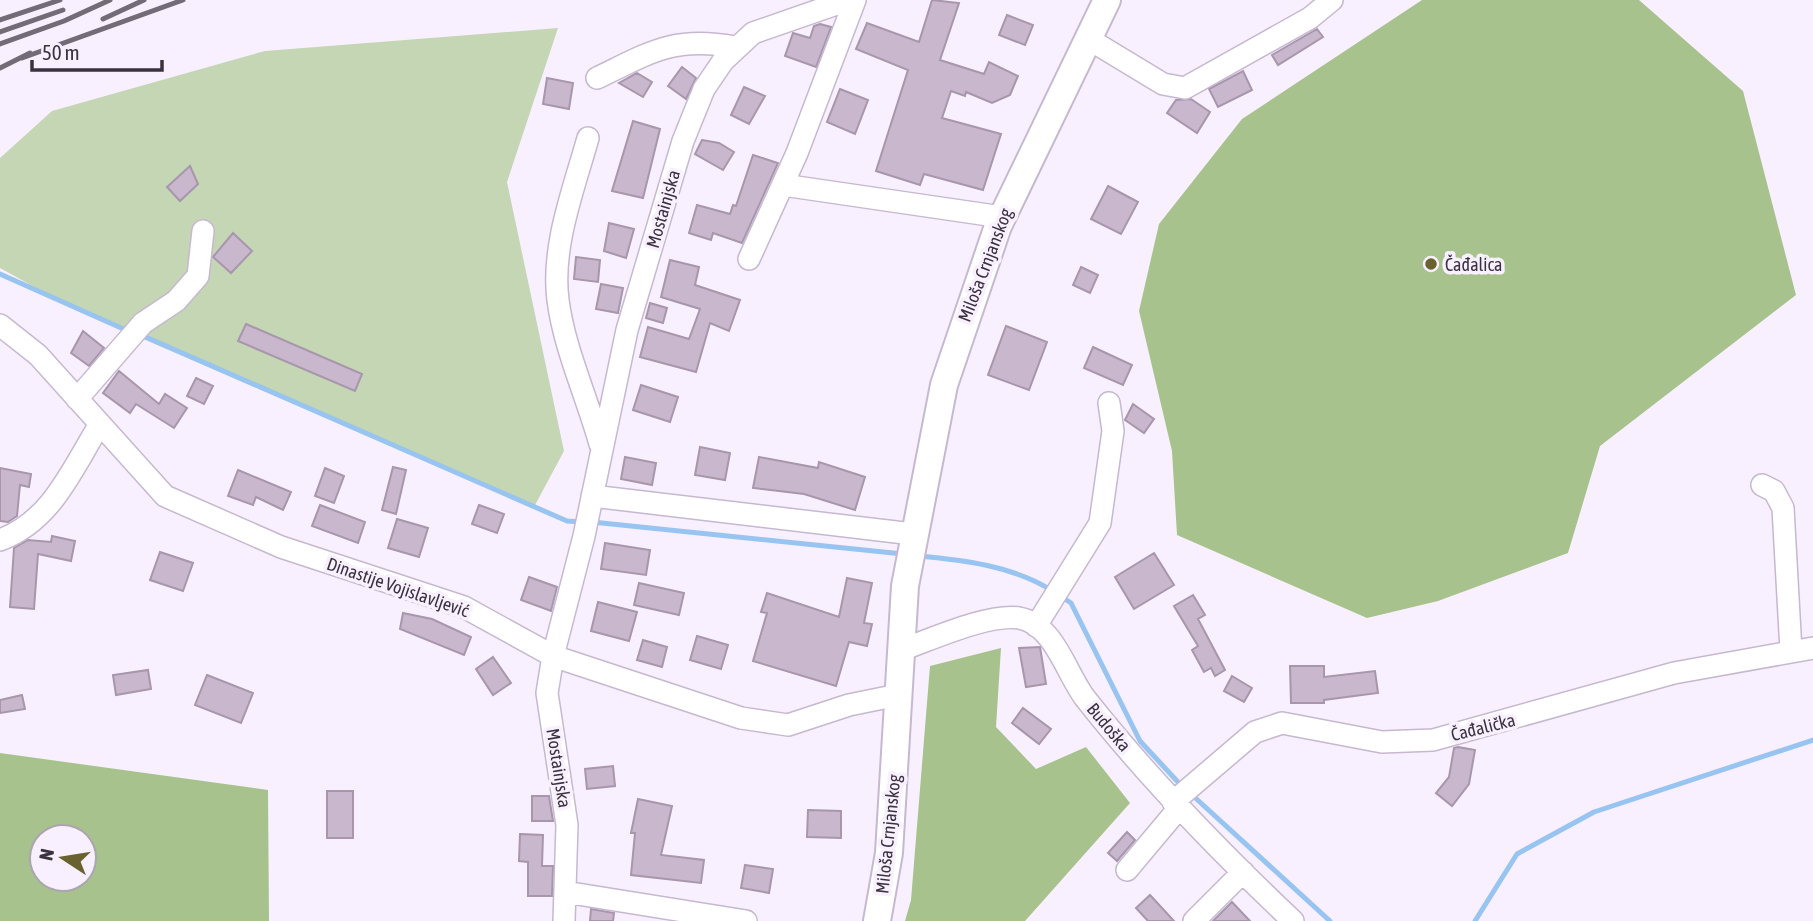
<svg xmlns="http://www.w3.org/2000/svg" width="1813" height="921" viewBox="0 0 1813 921" font-family="'Asap Condensed',sans-serif">
	<style>
		.green { fill: #c4d6b3 }
		.forest { fill: #a7c28c; fill-rule: evenodd }
		.lines { fill: none; stroke-linecap: round; stroke-linejoin: round }
		.stream { stroke: #97c4f0; stroke-width: 5 }
		.building { fill: #c8b7cd; stroke: #a796ac; stroke-width: 2 }
		.minor-casing { stroke: #c6b8d0; stroke-width: 24 }
		.major-casing { stroke: #c6b8d0; stroke-width: 30 }
		.minor { stroke: #fff; stroke-width: 21 }
		.major { stroke: #fff; stroke-width: 26 }
		.rail { stroke: #736c77; stroke-width: 5 }
		.poi-dot { fill: #69612e; stroke: #f9f0ff; stroke-width: 2.5 }
		.labels { text-anchor: middle; dominant-baseline: central; stroke-width: 7; stroke-linejoin: round; paint-order: stroke }
		.street-label { font-size: 18px; fill: #39333d; stroke: #f9f0ff }
		.poi-label { font-size: 18px; fill: #39333d; stroke: #f9f0ff; text-anchor: start }
	</style>
	<rect width="100%" height="100%" fill="#f9f0ff"/>
	<!-- green -->
	<path class="green" d="M 558,28 L 507,182 L 564,451 L 534,507 L 78,311 L 0,268 L 0,158 L 52,111 L 265,51 Z"/>
	<!-- forest -->
	<path class="forest" d="M 1422,0 L 1639,0 L 1743,91 L 1796,295 L 1600,446 L 1568,553 L 1438,601 L 1367,618 L 1177,535 L 1172,451 L 1139,311 L 1159,224 L 1242,119 Z
		M 1001,648 L 996,727 L 1036,769 L 1086,747 L 1130,803 L 1025,921 L 905,921 L 911,900 L 930,666 Z
		M 0,753 L 268,790 L 269,921 L 0,921 ZM 42,837 L 84,837 L 84,879 L 42,879 Z"/>
	<g class="lines">
		<!-- stream -->
		<path class="stream" d="M 0,274 L 128,331
			M 141,335 L 567,521 L 582,522
			M 592,522 L 903,554
			M 919,556 C 963,560 1013,566 1051,590
			M 1059,595 L 1071,603 L 1140,741 L 1177,781
			M 1191,794 L 1330,921
			M 1475,921 L 1517,854 L 1594,812 L 1813,740"/>
	</g>
	<!-- building -->
	<path class="building" d="M 932,0 L 959,3 L 940,60 L 984,74 L 989,62 L 1018,76 L 1010,95 L 992,103 L 966,92 L 965,96 L 951,91 L 942,118 L 1001,134 L 983,190 L 924,174 L 920,185 L 876,171 L 908,70 L 856,49 L 867,23 L 919,42 Z
		M 1007,15 L 1033,25 L 1025,45 L 999,35 Z
		M 820,24 L 831,27 L 816,67 L 785,56 L 793,33 L 810,38 L 814,26 Z
		M 1317,29 L 1323,37 L 1278,65 L 1272,55 Z
		M 682,67 L 696,78 L 686,99 L 668,86 Z
		M 1243,71 L 1252,90 L 1218,107 L 1209,89 Z
		M 637,73 L 652,82 L 643,97 L 619,83 Z
		M 547,78 L 573,83 L 569,109 L 543,104 Z
		M 744,87 L 765,96 L 749,124 L 731,115 Z
		M 840,89 L 868,100 L 855,134 L 827,122 Z
		M 1191,99 L 1210,112 L 1197,133 L 1167,113 L 1176,100 Z
		M 633,121 L 660,129 L 643,198 L 612,191 Z
		M 702,140 L 719,143 L 734,152 L 723,170 L 695,154 Z
		M 753,155 L 778,163 L 742,243 L 713,233 L 711,240 L 689,233 L 697,205 L 730,214 L 733,205 L 736,206 Z
		M 190,166 L 198,184 L 180,201 L 167,187 Z
		M 1108,186 L 1138,202 L 1121,234 L 1091,219 Z
		M 609,223 L 634,229 L 626,258 L 604,251 Z
		M 233,233 L 252,251 L 231,273 L 213,257 Z
		M 576,257 L 600,260 L 598,282 L 574,279 Z
		M 670,260 L 699,267 L 695,285 L 740,300 L 729,331 L 710,323 L 696,372 L 640,357 L 648,327 L 689,339 L 700,309 L 661,297 Z
		M 1081,267 L 1098,275 L 1090,293 L 1073,285 Z
		M 601,284 L 623,288 L 618,313 L 596,309 Z
		M 650,303 L 667,308 L 663,323 L 646,318 Z
		M 246,324 L 362,374 L 355,391 L 238,341 Z
		M 1006,326 L 1047,342 L 1029,390 L 988,375 Z
		M 83,331 L 104,348 L 89,366 L 71,353 Z
		M 1093,347 L 1132,365 L 1123,385 L 1084,368 Z
		M 119,371 L 159,404 L 165,394 L 187,408 L 174,428 L 136,404 L 130,413 L 103,393 Z
		M 196,378 L 213,386 L 204,404 L 187,396 Z
		M 641,385 L 678,397 L 670,422 L 633,410 Z
		M 1133,404 L 1154,419 L 1144,433 L 1125,420 Z
		M 700,447 L 730,453 L 725,480 L 695,475 Z
		M 625,457 L 656,463 L 652,485 L 621,479 Z
		M 759,457 L 818,468 L 819,462 L 865,477 L 855,510 L 804,494 L 753,488 Z
		M 393,467 L 406,470 L 396,514 L 382,510 Z
		M 0,468 L 31,474 L 29,487 L 20,485 L 17,516 L 8,522 L 0,521 Z
		M 325,468 L 344,476 L 334,503 L 315,496 Z
		M 238,470 L 291,492 L 283,510 L 256,497 L 253,505 L 228,496 Z
		M 320,505 L 365,522 L 358,543 L 312,526 Z
		M 479,505 L 504,514 L 497,533 L 472,524 Z
		M 397,519 L 428,528 L 419,557 L 388,548 Z
		M 52,536 L 75,541 L 71,561 L 38,554 L 34,609 L 10,607 L 14,548 L 28,540 L 51,542 Z
		M 605,543 L 650,550 L 646,575 L 601,569 Z
		M 160,552 L 193,563 L 183,591 L 150,580 Z
		M 1154,553 L 1174,585 L 1134,609 L 1115,577 Z
		M 529,577 L 557,587 L 551,611 L 521,600 Z
		M 847,578 L 872,583 L 864,623 L 872,624 L 867,646 L 849,642 L 836,686 L 753,661 L 767,613 L 761,612 L 767,593 L 839,617 Z
		M 639,583 L 684,593 L 679,615 L 634,605 Z
		M 1193,595 L 1205,615 L 1198,619 L 1225,670 L 1215,676 L 1211,668 L 1204,672 L 1192,650 L 1198,646 L 1174,606 Z
		M 598,602 L 637,612 L 629,641 L 591,631 Z
		M 403,613 L 432,619 L 471,637 L 464,655 L 400,629 Z
		M 697,636 L 728,645 L 721,669 L 690,660 Z
		M 643,640 L 667,647 L 662,667 L 637,660 Z
		M 1040,647 L 1046,684 L 1026,687 L 1019,648 Z
		M 493,657 L 511,683 L 493,695 L 476,669 Z
		M 1290,666 L 1324,666 L 1324,677 L 1375,671 L 1378,693 L 1324,700 L 1324,703 L 1291,703 Z
		M 148,670 L 151,689 L 116,695 L 113,675 Z
		M 207,675 L 253,693 L 241,723 L 195,705 Z
		M 1232,676 L 1252,688 L 1244,702 L 1224,691 Z
		M 22,695 L 25,709 L 0,713 L 0,700 Z
		M 1023,708 L 1051,729 L 1039,744 L 1012,723 Z
		M 1458,747 L 1475,750 L 1469,784 L 1452,806 L 1436,793 L 1449,777 L 1454,748 Z
		M 613,766 L 615,786 L 587,789 L 585,769 Z
		M 327,791 L 353,791 L 353,838 L 327,838 Z
		M 532,796 L 549,796 L 553,821 L 532,821 Z
		M 638,799 L 672,806 L 661,855 L 704,860 L 701,883 L 631,875 L 635,833 L 631,833 Z
		M 808,810 L 841,811 L 841,838 L 807,837 Z
		M 1127,832 L 1135,840 L 1117,861 L 1108,853 Z
		M 520,834 L 543,835 L 542,866 L 553,866 L 552,896 L 528,896 L 528,862 L 519,861 Z
		M 745,865 L 773,869 L 769,893 L 741,888 Z
		M 1150,895 L 1174,921 L 1148,921 L 1136,908 Z
		M 1232,902 L 1250,921 L 1213,921 Z
		M 591,909 L 614,913 L 613,921 L 590,921 Z"/>
	<g class="lines">
		<defs>
			<path id="minor" d="M 1087,38 L 1163,84 L 1185,88 L 1310,18 L 1332,0
				M 597,78 C 651,52 673,36 735,47
				M 588,138 C 574,188 551,247 558,300 C 564,348 587,397 600,444
				M 783,185 L 1002,217
				M 749,259 L 797,153 L 855,0
				M 0,325 L 38,355 L 165,496 L 281,547 L 464,607 L 553,656 L 741,718 L 788,725 L 849,705 L 898,695
				M 77,399 L 143,323 L 176,301 L 198,276 L 203,231
				M 1762,485 L 1774,491 L 1783,508 L 1791,651
				M 592,496 L 913,534
				M 0,540 C 52,521 72,469 100,424
				M 1036,626 L 1100,523 L 1113,431 L 1109,403
				M 901,650 C 930,640 989,613 1019,618 C 1054,624 1066,673 1085,698 C 1148,778 1219,851 1293,921
				M 1173,802 L 1255,732 L 1282,723 L 1382,742 L 1433,740 L 1674,673 L 1813,648
				M 1127,870 L 1179,808
				M 565,892 L 746,921
				M 564,921 L 567,825 L 547,693 L 553,656 L 584,536 L 627,330 L 683,141 L 704,89 L 723,61 L 753,33 L 848,0
				M 1194,921 L 1243,872"/>
			<path id="major" d="M 877,921 L 889,853 L 905,586 L 944,385 L 998,226 L 1107,0"/>
		</defs>
		<!-- minor casing -->
		<use href="#minor" class="minor-casing"/>
		<!-- major casing -->
		<use href="#major" class="major-casing"/>
		<!-- minor -->
		<use href="#minor" class="minor"/>
		<!-- major -->
		<use href="#major" class="major"/>
		<!-- rail -->
		<path class="rail" d="M 103,19 L 144,0
			M 0,20 L 60,0
			M 0,32 L 63,10
			M 0,44 L 64,21 L 110,0
			M 22,58 L 183,0
			M 0,68 L 30,53"/>
	</g>
	<!-- markers -->
	<circle class="poi-dot" cx="1431" cy="264" r="7"/>
	<g class="labels">
		<!-- street labels -->
		<g class="street-label">
			<text transform="translate(663 209) rotate(-74)">Mostainjska</text>
			<text transform="translate(985 265) rotate(-69)">Miloša Crnjanskog</text>
			<text transform="translate(398 587) rotate(19)">Dinastije Vojislavljević</text>
			<text transform="translate(1109 727) rotate(50)">Budoška</text>
			<text transform="translate(1483 727) rotate(-14)">Čađalička</text>
			<text transform="translate(559 768) rotate(81)">Mostainjska</text>
			<text transform="translate(888 834) rotate(-84)">Miloša Crnjanskog</text>
		</g>
		<!-- poi labels -->
		<g class="poi-label">
			<text x="1445" y="264">Čađalica</text>
		</g>
	</g>
	<!-- north arrow -->
	<g transform="translate(63 858) rotate(282)"><circle r="33" fill="#f9f0ff" stroke="#aca4b1" stroke-width="2"/>
	<path d="M0-5L12 26L0 18L-12 26Z" fill="#69612e"/>
	<text y="-10" font-size="19" font-weight="bold" text-anchor="middle" fill="#39333d">N</text>
	</g>
	<!-- scale -->
	<path d="M32 60v10h130v-10" fill="none" stroke="#39333d" stroke-width="3.5"/>
	<text x="42" y="60" font-size="21" fill="#39333d" stroke="#f9f0ff" stroke-width="5" paint-order="stroke">50 m</text>
</svg>
